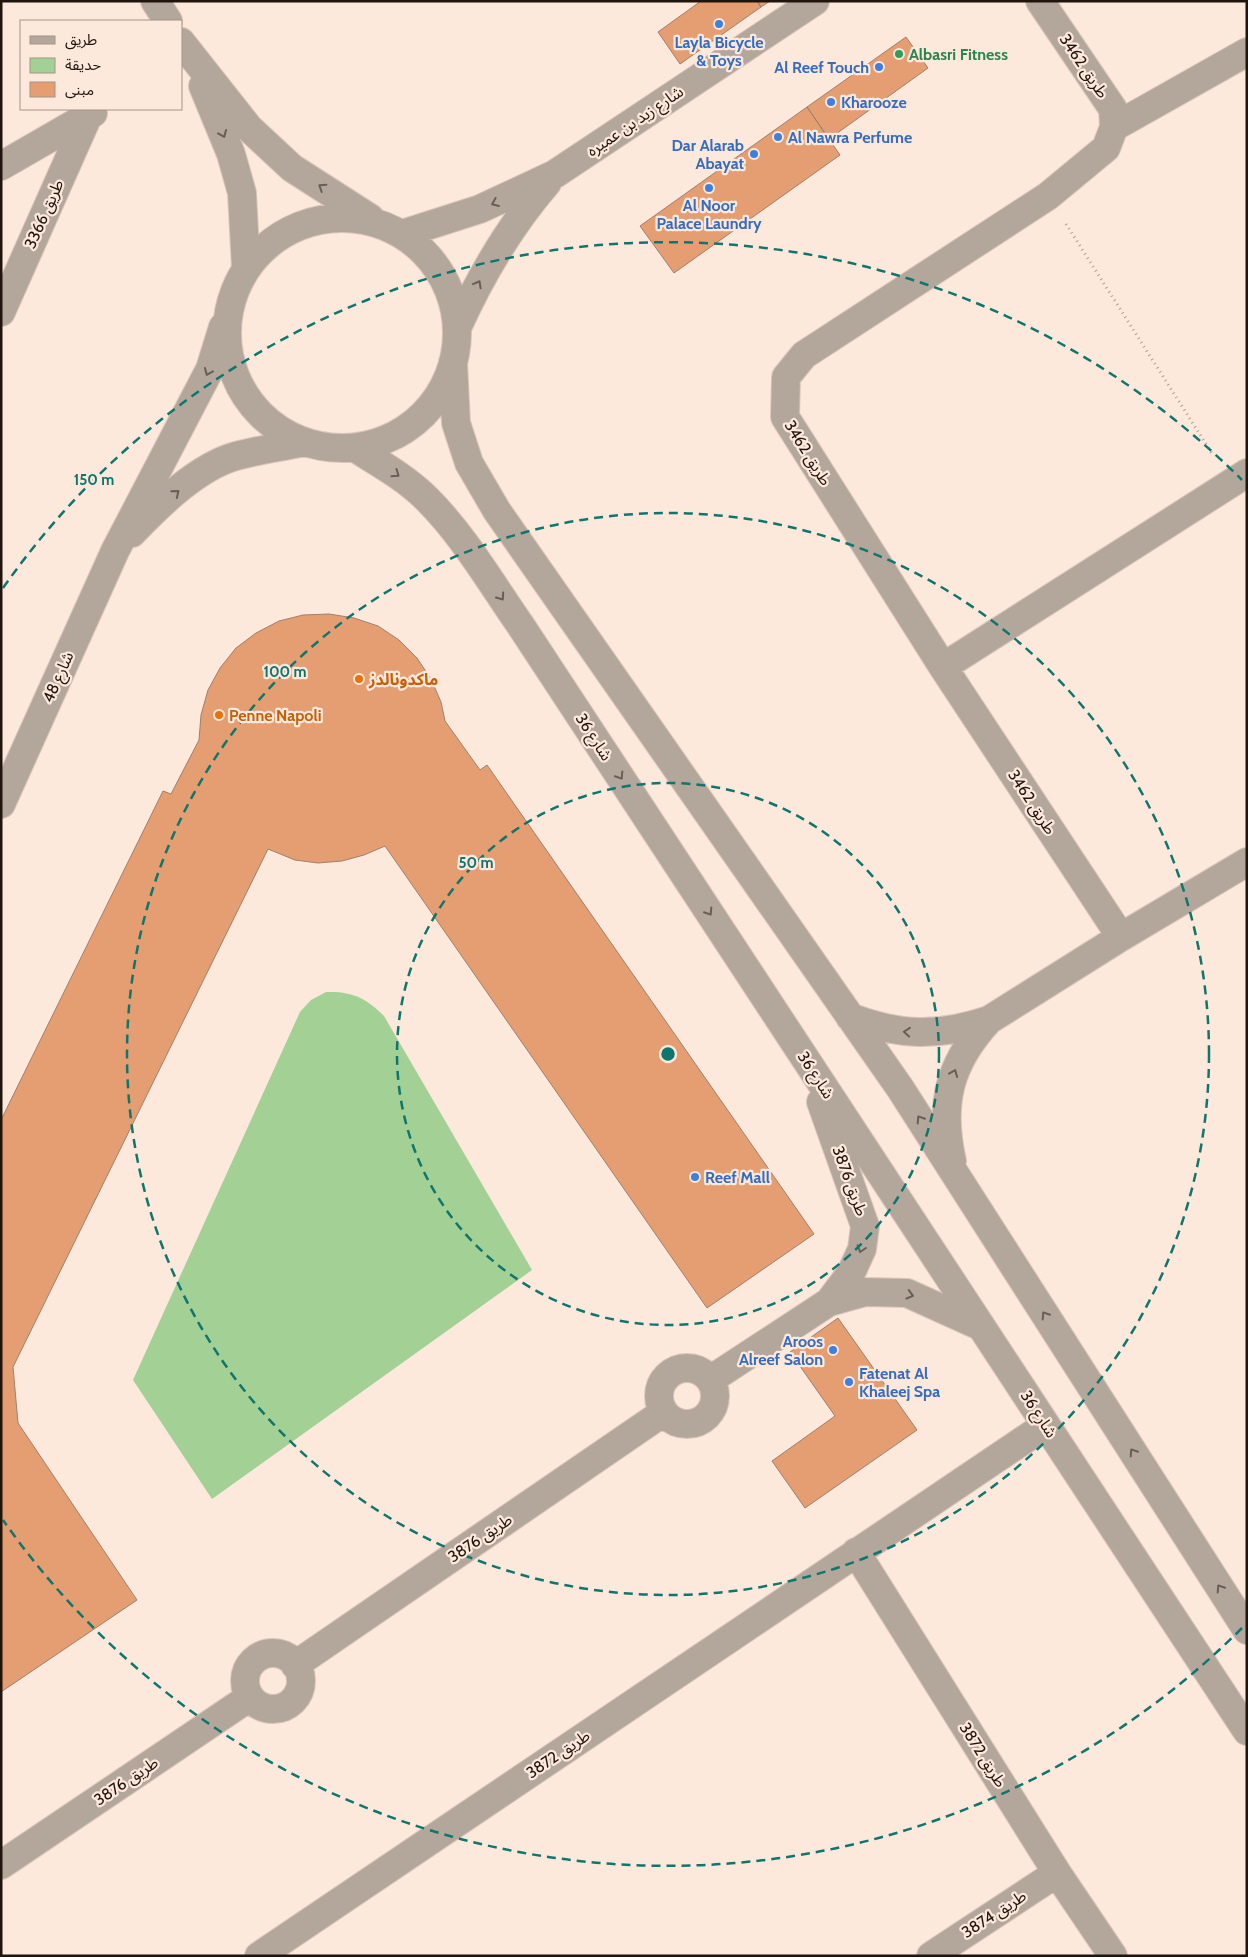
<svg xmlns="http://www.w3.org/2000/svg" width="1248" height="1957" viewBox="0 0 1248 1957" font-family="Cabin,'Noto Sans Arabic',sans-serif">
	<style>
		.green { fill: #a2d095 }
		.building { fill: #e49e72; stroke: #9f806d }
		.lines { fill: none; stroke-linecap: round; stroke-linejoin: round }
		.minor-casing { stroke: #dac6bb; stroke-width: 30 }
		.path { stroke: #b19f95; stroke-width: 3; stroke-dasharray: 1 4; stroke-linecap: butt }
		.minor { stroke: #b3a79c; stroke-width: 28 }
		.oneway { stroke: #6a5e54 }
		.ring { fill: none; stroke: #0f766e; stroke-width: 2.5; stroke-dasharray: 9 6 }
		.shop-dot { fill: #3f7fe0; stroke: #fde8dc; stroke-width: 2 }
		.leisure-dot { fill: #2e9e5b; stroke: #fde8dc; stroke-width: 2 }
		.food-dot { fill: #e8710a; stroke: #fde8dc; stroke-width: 2 }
		.labels { text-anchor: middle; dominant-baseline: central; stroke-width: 4.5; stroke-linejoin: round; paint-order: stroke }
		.shop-label { font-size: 16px; font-weight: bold; fill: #366cbe; stroke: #fde8dc; text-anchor: start }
		.leisure-label { font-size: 16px; font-weight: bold; fill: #27864d; stroke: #fde8dc; text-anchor: start }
		.street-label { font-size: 16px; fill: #20150d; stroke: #fde8dc }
		.food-label { font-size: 16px; font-weight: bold; fill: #c56008; stroke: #fde8dc; text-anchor: start }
		.centre { fill: #0f766e; stroke: #fde8dc; stroke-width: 2.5 }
		.ring-label { font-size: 15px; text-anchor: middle; font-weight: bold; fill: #0f766e; stroke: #fde8dc; stroke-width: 4.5; stroke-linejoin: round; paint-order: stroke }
	</style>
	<rect width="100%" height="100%" fill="#fde8dc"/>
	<!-- green -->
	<path class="green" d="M 326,992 C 352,991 366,998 384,1016 L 532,1270 L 212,1499 L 133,1380 L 300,1012 L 311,1000 Z"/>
	<!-- building -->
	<path class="building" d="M 701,1 L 757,1 L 761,7 L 680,64 L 658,32 Z
		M 757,1 L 770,1 L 761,7 Z
		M 906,37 L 928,68 L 829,139 L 807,107 Z
		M 807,107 L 840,155 L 674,273 L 640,226 Z
		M 329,614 L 354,618 L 378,626 L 399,640 L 417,658 L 431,679 L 441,702 L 445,721 L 480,770 L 487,765 L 814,1234 L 707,1308 L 385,846 L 364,855 L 342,861 L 318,863 L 295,860 L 268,849 L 13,1367 L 18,1423 L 137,1600 L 1,1692 L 1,1120 L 163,791 L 171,794 L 199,740 L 201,715 L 208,690 L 220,668 L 236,648 L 256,633 L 279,621 L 303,615 Z
		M 838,1318 L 917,1430 L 805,1508 L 772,1461 L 835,1416 L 790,1352 Z"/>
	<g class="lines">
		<defs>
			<path id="minor" d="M 155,1 L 168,21
				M 1040,1 L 1113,109 L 1114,127 L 1106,148 L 1048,196 L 804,355 L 786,377 L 785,417 L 943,667 L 1121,937
				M 181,42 L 249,128 L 292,168 L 370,218
				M 203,86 L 231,154 L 242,193 L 246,268
				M 1114,127 L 1247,52
				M 1,166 L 93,113
				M227 333a115 115 0 1 1 230 0a115 115 0 1 1-230 0Z
				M 402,234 L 480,209 L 555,174 L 815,1
				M 1,312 L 88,116
				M 457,328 C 481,275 509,227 547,183
				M 453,362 L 456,423 L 469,463 L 497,511 L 900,1088 L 1247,1630
				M 355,448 C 379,463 406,478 427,499 C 464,536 491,583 521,626 L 1247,1731
				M 132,533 C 159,505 197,467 236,456 C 258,450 281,447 303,442
				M 943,667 L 1247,473
				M 1,804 L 115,551 L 210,369 L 223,327
				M 850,1017 C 900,1036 938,1037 989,1020 L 1121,937 L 1247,862
				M 821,1102 L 865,1226 L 862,1249 L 851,1273 L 829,1302
				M 952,1161 C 939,1104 949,1063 989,1020
				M659 1396a28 28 0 1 1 56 0a28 28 0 1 1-56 0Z
				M 710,1380 L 829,1302 L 865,1292 L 907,1293 L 980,1326
				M 856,1552 L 1057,1873 L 1113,1956
				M245 1681a28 28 0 1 1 56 0a28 28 0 1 1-56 0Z
				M 295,1665 L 664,1412
				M 1,1865 L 250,1697
				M 259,1956 L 1046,1425
				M 931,1956 L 1057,1873"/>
		</defs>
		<!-- minor casing -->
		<use href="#minor" class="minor-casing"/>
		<!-- path -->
		<path class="path" d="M 1066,224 L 1213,455"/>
		<!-- minor -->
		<use href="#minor" class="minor"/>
	</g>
	<!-- one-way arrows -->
	<defs><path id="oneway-chevron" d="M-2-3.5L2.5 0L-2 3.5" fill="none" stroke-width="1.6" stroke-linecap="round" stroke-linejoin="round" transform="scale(1.25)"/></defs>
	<g class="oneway">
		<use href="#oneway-chevron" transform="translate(223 134) rotate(67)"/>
		<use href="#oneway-chevron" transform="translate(322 187) rotate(-147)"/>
		<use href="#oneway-chevron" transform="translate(495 203) rotate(157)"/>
		<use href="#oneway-chevron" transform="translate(478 284) rotate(-61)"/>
		<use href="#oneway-chevron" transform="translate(208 372) rotate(113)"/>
		<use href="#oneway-chevron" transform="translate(396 474) rotate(35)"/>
		<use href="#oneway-chevron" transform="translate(176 493) rotate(-39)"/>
		<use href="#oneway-chevron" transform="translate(501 597) rotate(55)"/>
		<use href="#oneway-chevron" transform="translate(620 776) rotate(57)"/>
		<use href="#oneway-chevron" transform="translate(709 912) rotate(57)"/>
		<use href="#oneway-chevron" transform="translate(907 1032) rotate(-175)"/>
		<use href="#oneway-chevron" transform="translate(954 1073) rotate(-68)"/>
		<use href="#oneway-chevron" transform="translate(920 1119) rotate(-123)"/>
		<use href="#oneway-chevron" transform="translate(861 1249) rotate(108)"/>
		<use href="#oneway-chevron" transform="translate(910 1295) rotate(16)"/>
		<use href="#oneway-chevron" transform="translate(1045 1315) rotate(-123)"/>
		<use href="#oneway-chevron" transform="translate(1133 1452) rotate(-123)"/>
		<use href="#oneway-chevron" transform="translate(1220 1588) rotate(-123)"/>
	</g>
	<!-- distance rings -->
	<g class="ring">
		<circle cx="668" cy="1054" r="271"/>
		<circle cx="668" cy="1054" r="541"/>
		<path d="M1242 1628A812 812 0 0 1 3 1520M3 588A812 812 0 0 1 1242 480"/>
	</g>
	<!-- markers -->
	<g class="shop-dot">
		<circle cx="719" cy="24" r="5"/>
		<circle cx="879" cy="67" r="5"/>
		<circle cx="831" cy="102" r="5"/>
		<circle cx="778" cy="137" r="5"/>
		<circle cx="754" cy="154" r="5"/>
		<circle cx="709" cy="188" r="5"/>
		<circle cx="695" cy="1177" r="5"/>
		<circle cx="833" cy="1350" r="5"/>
		<circle cx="849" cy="1382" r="5"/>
	</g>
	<circle class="leisure-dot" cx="899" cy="54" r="5"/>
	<g class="food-dot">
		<circle cx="359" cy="679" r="5"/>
		<circle cx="219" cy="715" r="5"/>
	</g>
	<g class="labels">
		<!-- shop labels -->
		<g class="shop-label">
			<text x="719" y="42" text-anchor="middle">Layla Bicycle<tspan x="719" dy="18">&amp; Toys</tspan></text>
			<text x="869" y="67" text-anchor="end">Al Reef Touch</text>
			<text x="841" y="102">Kharooze</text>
			<text x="788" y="137">Al Nawra Perfume</text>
			<text x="744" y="145" text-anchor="end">Dar Alarab<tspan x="744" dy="18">Abayat</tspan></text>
			<text x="709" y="205" text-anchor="middle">Al Noor<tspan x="709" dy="18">Palace Laundry</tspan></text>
			<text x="705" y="1177">Reef Mall</text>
			<text x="823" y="1341" text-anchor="end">Aroos<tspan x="823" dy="18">Alreef Salon</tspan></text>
			<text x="859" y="1373">Fatenat Al<tspan x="859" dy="18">Khaleej Spa</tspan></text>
		</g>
		<!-- leisure labels -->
		<g class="leisure-label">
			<text x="909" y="54">Albasri Fitness</text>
		</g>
		<!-- street labels -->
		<g class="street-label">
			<text transform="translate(1084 66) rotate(56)">طريق 3462</text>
			<text transform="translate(635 121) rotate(-34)">شارع زيد بن عميره</text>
			<text transform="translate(44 214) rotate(-66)">طريق 3366</text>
			<text transform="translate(808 453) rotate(58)">طريق 3462</text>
			<text transform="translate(58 677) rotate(-66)">شارع 48</text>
			<text transform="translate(594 737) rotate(57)">شارع 36</text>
			<text transform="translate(1032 802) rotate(57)">طريق 3462</text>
			<text transform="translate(816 1075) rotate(57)">شارع 36</text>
			<text transform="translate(850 1181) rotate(70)">طريق 3876</text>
			<text transform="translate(1039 1414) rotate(57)">شارع 36</text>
			<text transform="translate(480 1538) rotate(-34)">طريق 3876</text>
			<text transform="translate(558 1754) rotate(-34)">طريق 3872</text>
			<text transform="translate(983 1755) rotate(58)">طريق 3872</text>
			<text transform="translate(126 1781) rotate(-34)">طريق 3876</text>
			<text transform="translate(994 1914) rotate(-33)">طريق 3874</text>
		</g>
		<!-- food labels -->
		<g class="food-label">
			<text x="369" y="679">ماكدونالدز</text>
			<text x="229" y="715">Penne Napoli</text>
		</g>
	</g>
	<circle cx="668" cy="1054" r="8" class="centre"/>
	<g class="ring-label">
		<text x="94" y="485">150 m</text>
		<text x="285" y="677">100 m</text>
		<text x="476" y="868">50 m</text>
	</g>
	<!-- border -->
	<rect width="1248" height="1957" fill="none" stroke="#20150d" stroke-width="5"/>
	<!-- legend -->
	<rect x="20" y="20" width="162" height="90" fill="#fde8dc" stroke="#a59489"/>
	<rect x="30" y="36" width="25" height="8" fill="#b3a79c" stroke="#a59489"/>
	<text x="65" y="45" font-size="15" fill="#20150d">طريق</text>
	<rect x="30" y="58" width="25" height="15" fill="#a2d095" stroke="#a59489"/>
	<text x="65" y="70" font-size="15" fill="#20150d">حديقة</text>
	<rect x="30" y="82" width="25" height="15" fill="#e49e72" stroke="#a59489"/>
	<text x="65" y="95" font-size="15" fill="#20150d">مبنى</text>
</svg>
